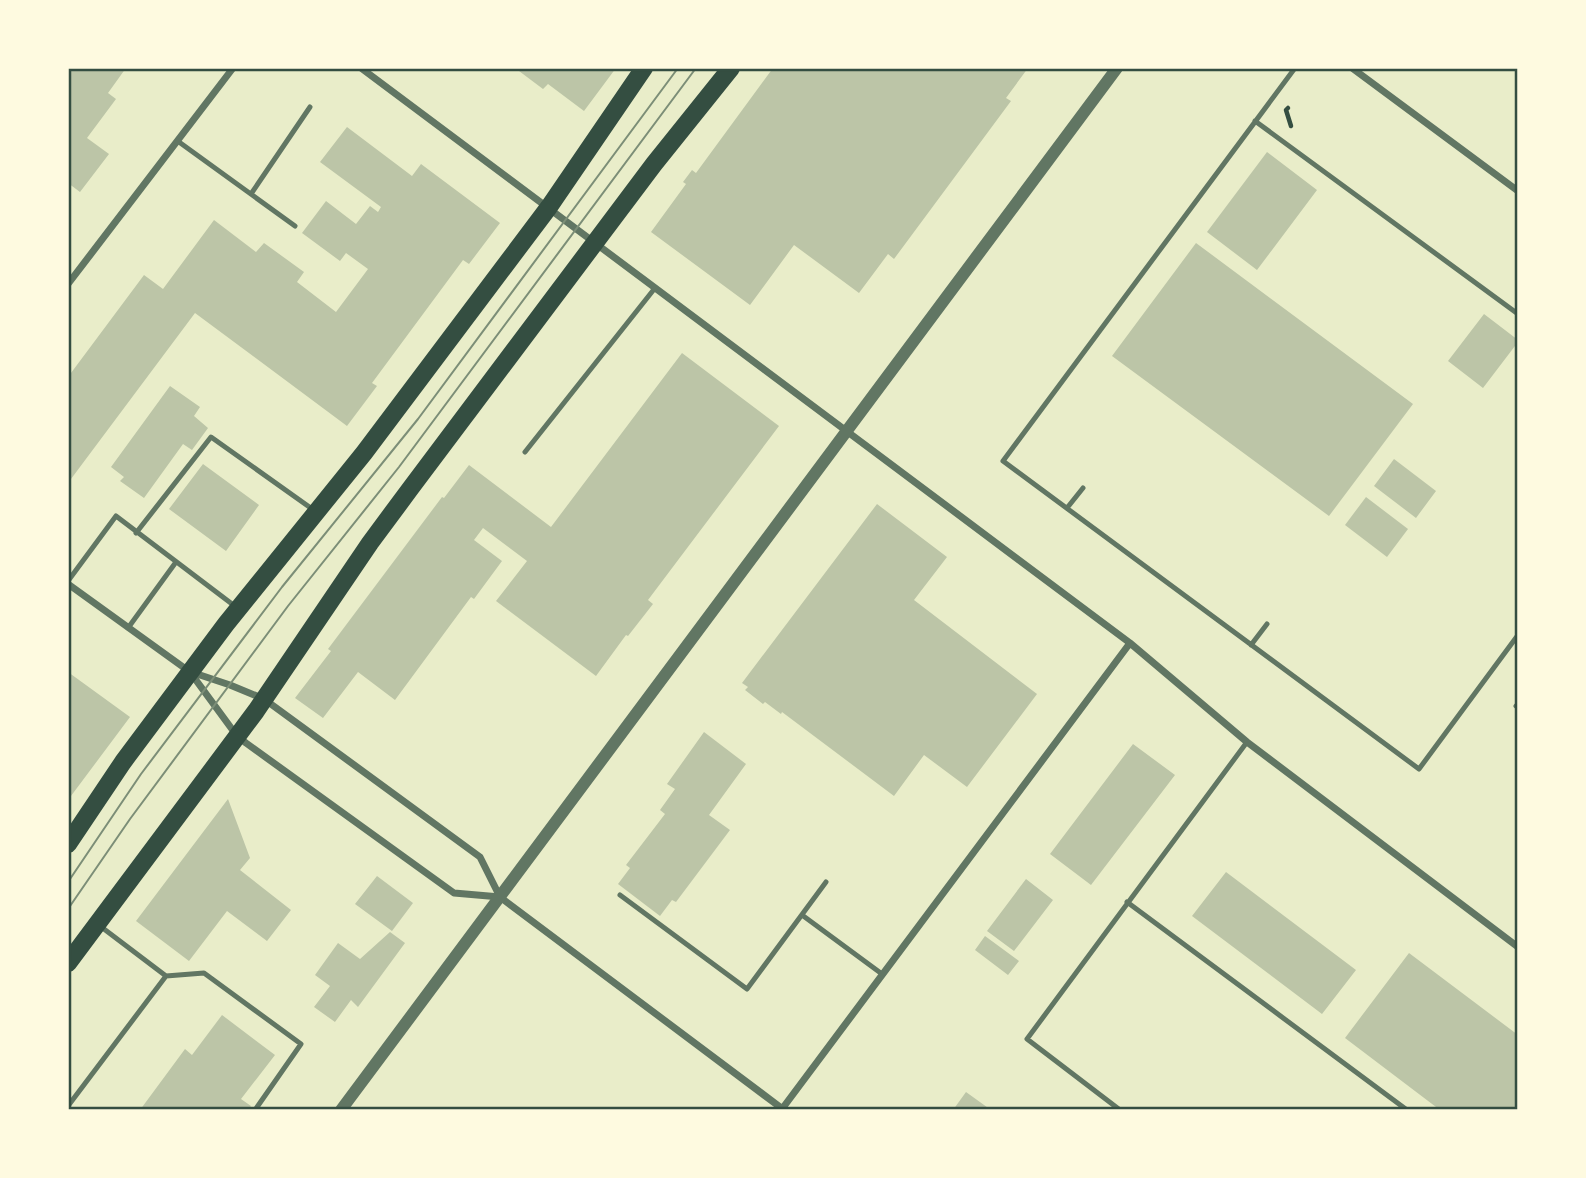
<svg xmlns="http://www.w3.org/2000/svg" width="1586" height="1178" viewBox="0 0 1586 1178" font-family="'PT Sans',sans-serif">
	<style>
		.building { fill: #bcc5a7 }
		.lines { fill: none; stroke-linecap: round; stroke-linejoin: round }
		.path { stroke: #344e41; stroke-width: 4.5 }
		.service { stroke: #617663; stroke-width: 5 }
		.minor { stroke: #617663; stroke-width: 7 }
		.tertiary { stroke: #617663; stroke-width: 12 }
		.primary { stroke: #344e41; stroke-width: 18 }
		.tram { stroke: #7c8e77; stroke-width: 2 }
		.neatline { fill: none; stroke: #344e41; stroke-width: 2.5 }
	</style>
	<rect width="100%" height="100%" fill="#e9edc9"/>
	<!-- building -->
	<path class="building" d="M 68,68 L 126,68 L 108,93 L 116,99 L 87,138 L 109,154 L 80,192 L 68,183 Z
		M 515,68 L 616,68 L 584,111 L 548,84 L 543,89 Z
		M 773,68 L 1028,68 L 1006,98 L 1011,101 L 894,259 L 888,254 L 859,293 L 794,245 L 750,305 L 651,232 L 686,184 L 683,182 L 692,170 L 696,173 Z
		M 347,127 L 412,176 L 421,164 L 500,223 L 469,264 L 463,260 L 372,383 L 377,386 L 347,426 L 195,313 L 68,483 L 68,377 L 144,275 L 163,289 L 214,220 L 256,252 L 264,243 L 304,272 L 297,282 L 336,312 L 368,269 L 346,253 L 340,261 L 302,233 L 326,201 L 356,224 L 370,206 L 378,212 L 381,207 L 320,162 Z
		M 1267,152 L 1317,190 L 1257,270 L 1207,232 Z
		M 1196,243 L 1413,404 L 1329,516 L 1112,356 Z
		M 1484,314 L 1518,340 L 1518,342 L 1483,388 L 1448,361 Z
		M 682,353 L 779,426 L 648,600 L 653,604 L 628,636 L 626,635 L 596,676 L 496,601 L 527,561 L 483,528 L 474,540 L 502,561 L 474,599 L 471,597 L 395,700 L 358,672 L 323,718 L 295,698 L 331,651 L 328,649 L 442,497 L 444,498 L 469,465 L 551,527 Z
		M 170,386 L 200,407 L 194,416 L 208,428 L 192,450 L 183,444 L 144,498 L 120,481 L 124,477 L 111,467 Z
		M 1394,459 L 1436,491 L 1416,518 L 1374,486 Z
		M 203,464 L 259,505 L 226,551 L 169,509 Z
		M 1366,497 L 1408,529 L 1387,557 L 1345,525 Z
		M 877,504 L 947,557 L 914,600 L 1037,694 L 967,787 L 924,755 L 894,796 L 782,712 L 781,714 L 765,702 L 763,704 L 745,690 L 748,687 L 742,683 Z
		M 68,672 L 130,717 L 68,800 Z
		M 704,732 L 746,764 L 709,815 L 730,830 L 676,902 L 672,900 L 660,916 L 618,884 L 630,868 L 626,865 L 665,814 L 660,810 L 675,789 L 667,784 Z
		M 1133,744 L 1175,775 L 1091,885 L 1050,854 Z
		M 228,799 L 250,858 L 240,870 L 291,910 L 267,941 L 227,911 L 189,961 L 136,921 Z
		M 1226,872 L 1356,970 L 1322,1014 L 1192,916 Z
		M 377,876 L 413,903 L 392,931 L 355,904 Z
		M 1026,879 L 1053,900 L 1014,951 L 987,931 Z
		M 390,932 L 405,943 L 358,1007 L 351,1000 L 335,1022 L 314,1007 L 330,986 L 315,975 L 338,943 L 360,959 Z
		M 985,936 L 1019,961 L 1008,975 L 975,950 Z
		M 1409,953 L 1518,1035 L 1518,1110 L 1440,1110 L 1345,1038 Z
		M 222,1015 L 275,1055 L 241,1099 L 251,1106 L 248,1110 L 140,1110 L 185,1049 L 192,1055 Z
		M 966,1092 L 991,1110 L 953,1110 Z"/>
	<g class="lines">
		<!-- path -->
		<path class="path" d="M 1288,108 L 1286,110 L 1291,126"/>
		<!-- service -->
		<path class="service" d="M 1295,68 L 1003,461 L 1419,769 L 1518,635
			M 1255,121 L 1518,314
			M 179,142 L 295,226
			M 251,194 L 310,107
			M 525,452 L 655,288
			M 1067,508 L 1083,488
			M 136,533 L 211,437 L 315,511
			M 68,581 L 116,516 L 236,607
			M 128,628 L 176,562
			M 1251,645 L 1267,624
			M 1516,706 L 1518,704
			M 620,895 L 747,989 L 826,882
			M 1127,902 L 1407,1110
			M 802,915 L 882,974
			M 100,926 L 166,976
			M 68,1106 L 166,976 L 204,973 L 301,1044 L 255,1110
			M 1120,1110 L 1027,1039 L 1247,742"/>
		<!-- minor -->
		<path class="minor" d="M 361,68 L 1130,643 L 1247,742 L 1518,947
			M 1352,68 L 1518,191
			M 68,284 L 233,68
			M 68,584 L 190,672 L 237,736 L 246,743 L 454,893 L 500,897
			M 191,672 L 230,685 L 264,699 L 480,857 L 500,897 L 784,1110
			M 782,1109 L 1130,643"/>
		<!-- tertiary -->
		<path class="tertiary" d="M 341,1110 L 1117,68"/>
		<!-- primary -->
		<path class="primary" d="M 68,844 L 123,762 L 226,624 L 364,453 L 549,207 L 644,68
			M 68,963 L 256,711 L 370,543 L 410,489 L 654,164 L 731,68"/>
		<!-- tram -->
		<path class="tram" d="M 68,882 L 141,774 L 282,587 L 418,419 L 678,68
			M 68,909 L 130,819 L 288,606 L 399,467 L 696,68"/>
	</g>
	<!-- border -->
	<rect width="1586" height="1178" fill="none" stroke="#fefae0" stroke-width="140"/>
	<rect x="70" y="70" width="1446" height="1038" class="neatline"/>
</svg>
